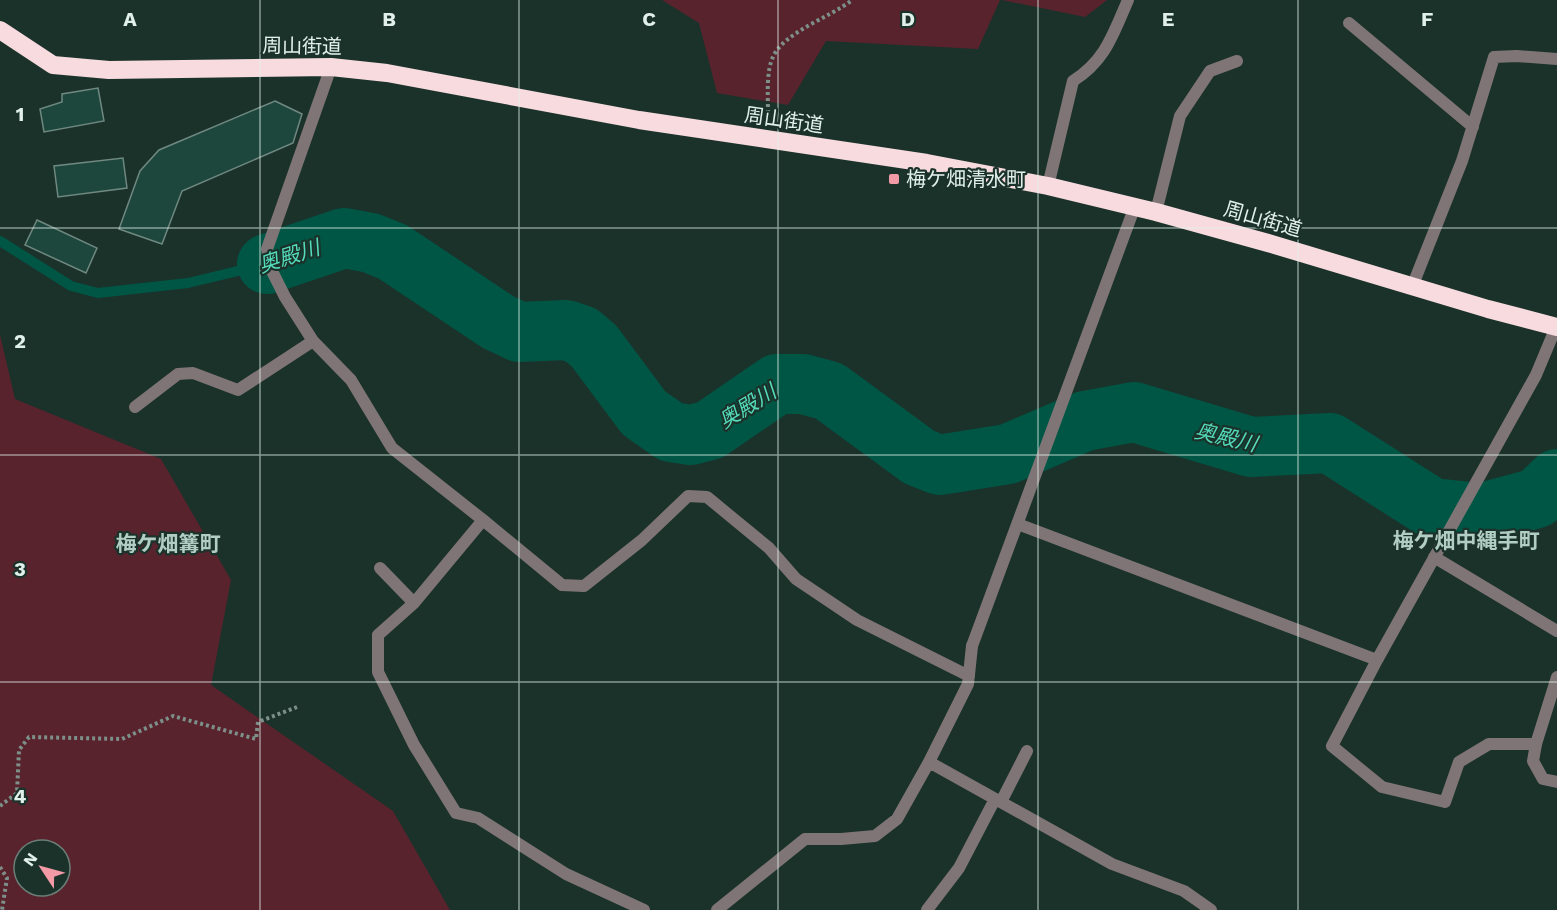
<svg xmlns="http://www.w3.org/2000/svg" width="1557" height="910" viewBox="0 0 1557 910" font-family="'Work Sans','Noto Sans JP',sans-serif">
	<style>
		.green { fill: #59232d; fill-rule: evenodd }
		.lines { fill: none; stroke-linecap: round; stroke-linejoin: round }
		.stream { stroke: #005645; stroke-width: 10 }
		.river { stroke: #005645; stroke-width: 60 }
		.building { fill: #1d473c; stroke: #6f8880; stroke-width: 1.5 }
		.path { stroke: #7d8f89; stroke-width: 4; stroke-dasharray: 3 3; stroke-linecap: butt }
		.lane { stroke: #807576; stroke-width: 12 }
		.street { stroke: #807576; stroke-width: 12 }
		.highway { stroke: #f7dbde; stroke-width: 18 }
		.grid { fill: none; stroke: #e2f0eb; stroke-width: 1.5; stroke-opacity: 0.55 }
		.poi-dot { fill: #f39aa7; stroke: #1b322b; stroke-width: 2 }
		.labels { text-anchor: middle; dominant-baseline: central; stroke-width: 4.5; stroke-linejoin: round; paint-order: stroke }
		.street-label { font-size: 20px; fill: #e2f0eb; stroke: #1b322b }
		.poi-label { font-size: 20px; fill: #e2f0eb; stroke: #1b322b; text-anchor: start }
		.water-label { font-size: 21px; font-style: italic; fill: #54dbba; stroke: #1b322b }
		.neighbourhood-label { font-size: 21px; font-weight: bold; fill: #b2cdc4; stroke: #1b322b }
		.grid-label { font-size: 20px; text-anchor: middle; font-weight: bold; fill: #e2f0eb; stroke: #1b322b; stroke-width: 4.5; stroke-linejoin: round; paint-order: stroke }
	</style>
	<rect width="100%" height="100%" fill="#1b322b"/>
	<!-- green -->
	<path class="green" d="M 662,0 L 1000,0 L 978,49 L 826,41 L 788,105 L 717,93 L 699,23 Z
		M 1002,0 L 1107,0 L 1085,17 Z
		M 0,335 L 15,399 L 161,459 L 231,580 L 211,685 L 393,811 L 450,910 L 0,910 ZM 24,850 L 60,850 L 60,886 L 24,886 Z"/>
	<g class="lines">
		<!-- stream -->
		<path class="stream" d="M 0,241 L 71,286 L 98,293 L 188,283 L 267,264"/>
		<!-- river -->
		<path class="river" d="M 267,264 L 344,238 L 371,243 L 393,252 L 498,322 L 519,332 L 566,330 L 581,335 L 594,346 L 644,413 L 671,432 L 691,435 L 710,430 L 777,384 L 803,384 L 829,391 L 919,457 L 939,465 L 1008,454 L 1085,421 L 1134,412 L 1251,447 L 1330,443 L 1432,508 L 1482,513 L 1537,498 L 1557,479"/>
	</g>
	<!-- building -->
	<path class="building" d="M 98,88 L 104,121 L 44,132 L 40,109 L 62,102 L 62,94 Z
		M 275,101 L 302,114 L 293,143 L 182,191 L 162,244 L 119,229 L 140,171 L 159,150 Z
		M 123,158 L 127,188 L 58,197 L 54,166 Z
		M 37,220 L 97,248 L 86,273 L 25,245 Z"/>
	<g class="lines">
		<!-- path -->
		<path class="path" d="M 768,113 C 768,97 766,71 773,57 C 784,32 831,17 852,0
			M 0,806 L 17,793 L 19,750 L 29,737 L 122,739 L 173,716 L 256,739 L 258,722 L 297,707
			M 0,867 L 7,878 L 2,910"/>
		<!-- lane -->
		<path class="lane" d="M 1349,23 L 1473,127
			M 331,67 L 267,249 L 272,271 L 285,297 L 313,341 L 351,380 L 392,448 L 483,520 L 414,603 L 378,635 L 378,672 L 414,745 L 456,813 L 478,818 L 566,874 L 644,910
			M 1048,186 L 1073,81 C 1106,60 1113,34 1128,0
			M 1156,212 L 1180,116 L 1210,71 L 1237,61
			M 1412,287 L 1462,161 L 1494,57 L 1517,56 L 1557,59
			M 135,407 L 178,374 L 193,373 L 238,390 L 313,341
			M 483,520 L 562,585 L 584,586 L 642,540 L 688,496 L 707,497 L 769,548 L 796,579 L 857,620 L 969,676
			M 380,568 L 414,603
			M 1536,744 L 1533,761 L 1543,779 L 1557,782
			M 929,762 L 1112,864 L 1184,891 L 1211,910
			M 1001,802 L 1027,751
			M 717,910 L 805,839 L 841,839 L 875,836 L 897,819 L 929,762 L 968,684 L 972,646
			M 927,910 L 959,868 L 995,799"/>
		<!-- street -->
		<path class="street" d="M 1018,524 L 1377,660 L 1536,375 L 1556,327
			M 1434,557 L 1557,631
			M 972,646 L 1135,206
			M 1377,660 L 1332,746 L 1382,787 L 1445,802 L 1459,762 L 1489,744 L 1536,744 L 1557,677"/>
		<!-- highway -->
		<path class="highway" d="M 0,30 L 53,65 L 109,70 L 331,67 L 387,73 L 639,120 L 927,163 L 1048,186 L 1156,212 L 1268,243 L 1488,309 L 1557,327"/>
	</g>
	<!-- grid -->
	<path class="grid" d="M 260,0 L 260,910M 519,0 L 519,910M 778,0 L 778,910M 1038,0 L 1038,910M 1298,0 L 1298,910M 0,228 L 1557,228M 0,455 L 1557,455M 0,682 L 1557,682"/>
	<!-- markers -->
	<rect class="poi-dot" x="888" y="173" width="12" height="12" rx="3"/>
	<g class="labels">
		<!-- street labels -->
		<g class="street-label">
			<text transform="translate(302 46) rotate(1)">周山街道</text>
			<text transform="translate(784 120) rotate(8)">周山街道</text>
			<text transform="translate(1263 219) rotate(16)">周山街道</text>
		</g>
		<!-- poi labels -->
		<g class="poi-label">
			<text x="906" y="179">梅ケ畑清水町</text>
		</g>
		<!-- water labels -->
		<g class="water-label">
			<text transform="translate(289 256) rotate(-18)">奥殿川</text>
			<text transform="translate(747 406) rotate(-32)">奥殿川</text>
			<text transform="translate(1226 437) rotate(13)">奥殿川</text>
		</g>
		<!-- neighbourhood labels -->
		<g class="neighbourhood-label">
			<text x="1466" y="540">梅ケ畑中縄手町</text>
			<text x="168" y="543">梅ケ畑篝町</text>
		</g>
	</g>
	<g class="grid-label">
		<text x="130" y="26">A</text>
		<text x="389" y="26">B</text>
		<text x="649" y="26">C</text>
		<text x="908" y="26">D</text>
		<text x="1168" y="26">E</text>
		<text x="1427" y="26">F</text>
		<text x="20" y="121">1</text>
		<text x="20" y="348">2</text>
		<text x="20" y="576">3</text>
		<text x="20" y="803">4</text>
	</g>
	<!-- north arrow -->
	<g transform="translate(42 868) rotate(306)"><circle r="28" fill="#1b322b" stroke="#6b7e78" stroke-width="1.5"/>
	<path d="M0-4.5L10 22L0 15L-10 22Z" fill="#f39aa7"/>
	<text y="-9" font-size="16" font-weight="bold" text-anchor="middle" fill="#e2f0eb">N</text>
	</g>
</svg>
